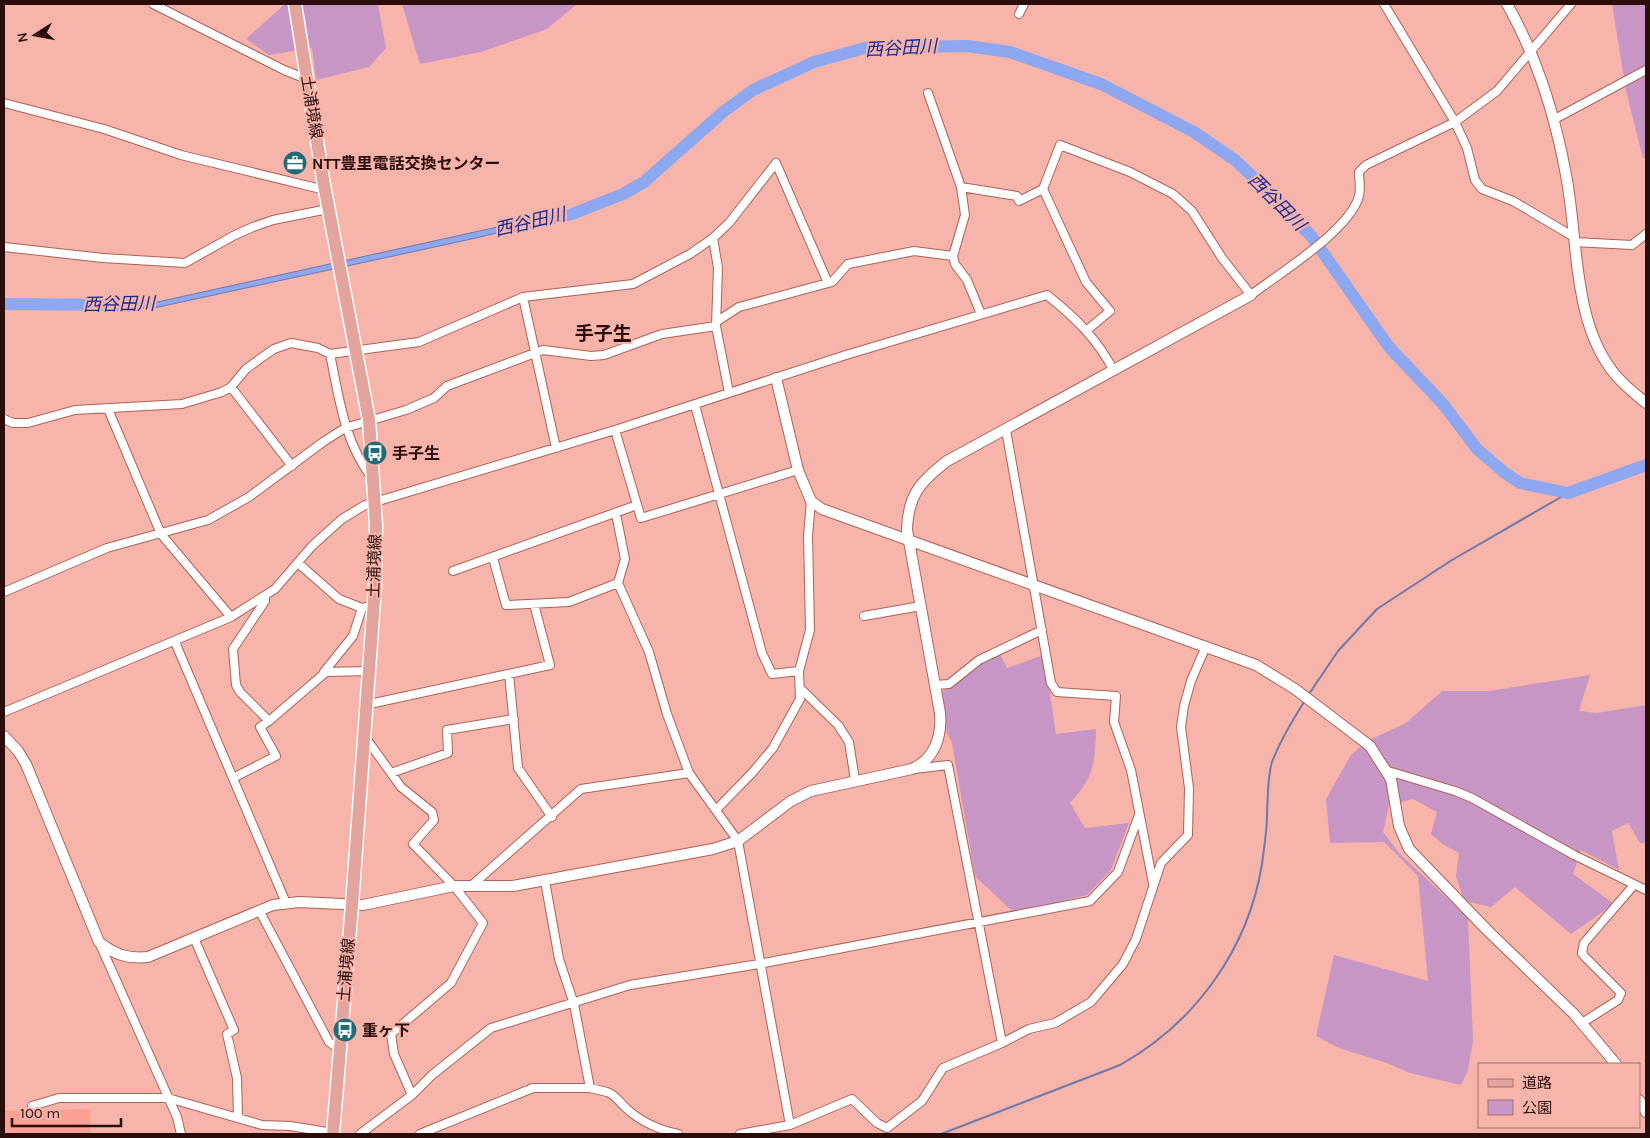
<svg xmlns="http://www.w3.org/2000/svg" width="1650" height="1138" viewBox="0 0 1650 1138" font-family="Karla,'Noto Sans JP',sans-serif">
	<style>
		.built { fill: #fba194 }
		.green { fill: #c796c4 }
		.water { fill: #8da7f1; stroke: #6f79ac }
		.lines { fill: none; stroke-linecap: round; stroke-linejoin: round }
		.stream { stroke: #6f79ac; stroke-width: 2 }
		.river { stroke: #8da7f1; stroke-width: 12 }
		.minor-casing { stroke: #ad6258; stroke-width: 10 }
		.tertiary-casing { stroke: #ad6258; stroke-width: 12 }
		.primary-casing { stroke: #fff; stroke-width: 15 }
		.minor { stroke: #fff; stroke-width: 8 }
		.tertiary { stroke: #fff; stroke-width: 10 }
		.primary { stroke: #e3a49d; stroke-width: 12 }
		.labels { text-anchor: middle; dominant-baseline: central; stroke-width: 4; stroke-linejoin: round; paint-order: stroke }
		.street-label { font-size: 16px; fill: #2a0d0a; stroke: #f6b4aa }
		.poi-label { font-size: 16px; font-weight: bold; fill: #2a0d0a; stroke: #f6b4aa; text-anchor: start }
		.water-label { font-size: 18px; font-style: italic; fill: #1a2992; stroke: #f6b4aa }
		.quarter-label { font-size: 19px; font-weight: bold; fill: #2a0d0a; stroke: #f6b4aa }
	</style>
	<rect width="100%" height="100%" fill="#f6b4aa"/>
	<!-- built -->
	<path class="built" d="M 90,1109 L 91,1134 L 4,1134 L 4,1111 Z"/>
	<!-- green -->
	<path class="green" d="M 285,4 L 378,4 L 386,48 L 369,67 L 316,80 L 312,48 L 269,55 L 246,39 Z
		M 402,4 L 577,4 L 547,29 L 481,52 L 420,64 Z
		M 1612,4 L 1646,4 L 1646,158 L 1643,158 L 1626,91 Z
		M 999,652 L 1007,668 L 1044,655 L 1056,734 L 1096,729 C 1095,763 1094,777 1070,803 L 1085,828 L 1129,823 L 1111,870 L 1087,895 L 1014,913 L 975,876 L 952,743 L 947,733 L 942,692 L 967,667 Z
		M 1590,675 L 1579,711 L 1597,713 L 1646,705 L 1646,843 L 1640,843 L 1628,823 L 1612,831 L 1619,870 L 1581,850 L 1573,874 L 1614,904 L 1571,934 L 1515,887 L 1491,907 L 1464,901 L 1456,876 L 1459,853 L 1444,845 L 1431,834 L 1437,812 L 1413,799 L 1389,805 L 1383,832 L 1399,853 L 1468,918 L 1473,1041 L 1468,1070 L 1461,1085 L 1410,1073 L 1387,1063 L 1339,1048 L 1316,1036 L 1334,955 L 1428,981 L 1418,876 L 1384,842 L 1330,843 L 1326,799 L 1351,755 L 1367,741 L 1406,723 L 1442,691 L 1489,691 Z"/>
	<!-- water -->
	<path class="water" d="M 520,222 L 521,227 L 476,238 L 154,308 L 115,308 L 115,303 L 153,303 Z"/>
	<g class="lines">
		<!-- stream -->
		<path class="stream" d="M 1309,694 L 1338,651 L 1377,609 L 1452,560 L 1568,493
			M 941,1134 L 1120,1065 C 1195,1023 1248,950 1262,864 C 1264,848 1267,831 1267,815 C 1268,798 1267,779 1272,762 C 1280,741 1292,721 1304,702"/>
		<!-- river -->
		<path class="river" d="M 505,228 L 572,214 L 623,194 L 644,182 L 723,112 L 753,90 L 814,62 L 865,48 L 967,46 L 1010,52 L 1101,84 L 1194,132 L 1235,160 L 1274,197 L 1312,237 L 1389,347 L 1443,404 L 1477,449 L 1505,473 L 1520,483 L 1568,493 L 1646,465
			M 4,304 L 131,305"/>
		<defs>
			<path id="minor" d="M 153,4 L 284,70 L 304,78 L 307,77
				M 1384,4 L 1455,122 L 1467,148 L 1475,180 L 1482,189 L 1513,201 L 1574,237
				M 1019,14 L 1024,4
				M 928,93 L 961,187 L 965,215 L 953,256 L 955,264 L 967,280 L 981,314
				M 4,103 L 104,129 L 181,155 L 325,190
				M 1553,120 L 1646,70
				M 961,187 L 1017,196 L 1019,201 L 1043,189 L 1060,145 L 1130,172 L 1173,194 L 1192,211 L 1222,258 L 1251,295 C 1280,273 1350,230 1359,196 C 1361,188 1359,180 1359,172 L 1366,165 L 1455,122 L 1497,91 L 1571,4
				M 1043,189 L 1086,282 L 1110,311 L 1086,331
				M 713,238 L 718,268 L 716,326 L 729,393
				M 1574,242 L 1632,245 L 1646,234
				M 4,247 L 103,258 L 185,263 L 233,236 L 253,227 L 273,220 L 328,209
				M 523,297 L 556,448
				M 716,322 L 739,307 L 832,282 L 848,264 L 914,251 L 953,256
				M 330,354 C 339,397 344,442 372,478
				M 231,387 L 292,466
				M 695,405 L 762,653 L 772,674 L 799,671
				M 108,409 L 161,534 L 231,617
				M 4,419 L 13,423 L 28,423 L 75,410 L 182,404 L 222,392 L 231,387 L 246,369 L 261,358 L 274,349 L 291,343 L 318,348 L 330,354 L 419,342 L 523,297 L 633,284 L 690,254 L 713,238 L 729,223 L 776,163 L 828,283
				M 615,430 L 641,518 L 798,470
				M 1006,430 L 1051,683 L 1057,692 L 1116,696 L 1114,722 L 1131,770 L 1153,883
				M 616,514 L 625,559 L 618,583 L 649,652 L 667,714 L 689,773 L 738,841 L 790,1125
				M 493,558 L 506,605 L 569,602 L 618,583
				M 298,563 L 339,599 L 362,608
				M 453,571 L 637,505
				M 4,592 L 107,548 L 208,520 L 249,497 L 323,442 L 345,428 L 406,410 L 434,398 L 447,386 L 543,350 L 591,356 L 604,355 L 662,334 L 716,326
				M 864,616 L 921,606
				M 175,642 L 286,903
				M 324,672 L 353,636 L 362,608 L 373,605
				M 509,674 L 518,768 L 552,817
				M 935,685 L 949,684 L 979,660 L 1042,630
				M 800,688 L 838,725 L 849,742 L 855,780
				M 365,705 L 550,665 L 534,604
				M 4,712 L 231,617 L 275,589 L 312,546 L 342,519 L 365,505 L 615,430 L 846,355 L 1047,295 C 1076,318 1097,339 1114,371
				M 269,721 L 326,672 L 368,671
				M 363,740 L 368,741 L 401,787 L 432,812 L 434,820 L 413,844 L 454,886 L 483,923 L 451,983 L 391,1034 L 394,1054 L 412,1095
				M 914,769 L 948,765 L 1002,1043
				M 1388,771 L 1455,791 L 1472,798 L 1574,855 L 1646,890
				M 391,773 L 448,753 L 447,730 L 514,719
				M 233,778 L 276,756 L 260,727 L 269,721 L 240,692 L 236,685 L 233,649 L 265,601 L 265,597
				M 716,810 L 752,773 L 773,748 L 800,699 L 799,671 L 810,630 L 808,536 L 811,501
				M 545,881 L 559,959 L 574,1004 L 590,1088
				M 471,886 L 581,789 L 689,773
				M 259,910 L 329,1042 L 339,1049
				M 194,938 L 234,1030 L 227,1034 L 237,1078 L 238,1118
				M 99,942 L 177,1117 L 181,1134
				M 1582,1023 L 1618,1000 L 1621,993 L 1585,957 L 1582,953 L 1584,943 L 1634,885
				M 32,1106 L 59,1098 L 168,1098 L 262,1125 L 290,1126 L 333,1133
				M 360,1134 L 412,1095 L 432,1075 L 491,1028 L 630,985 L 759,964 L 1090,901 L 1118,872 L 1139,815
				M 420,1134 L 533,1088 L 590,1088 L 607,1092 C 616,1095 618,1101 625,1107 C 639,1121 660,1130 678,1134
				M 740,1134 L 790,1125 L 852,1099 L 877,1123 L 887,1128 L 922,1101 L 943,1068 L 1002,1043 L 1029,1029 L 1055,1023 L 1091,1002 L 1123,964 L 1136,939 L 1161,863 L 1188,835 L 1189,788 L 1181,727 L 1184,706 L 1191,681 L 1206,646"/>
			<path id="tertiary" d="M 1507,4 C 1537,57 1555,115 1566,175 C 1579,240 1571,333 1623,383 C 1630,390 1638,396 1646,403
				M 776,378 L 798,470 L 811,501 L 822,509 L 1256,665 L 1295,689 L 1370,746 L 1391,779 L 1399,826 L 1409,849 L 1488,931 L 1574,1014 L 1616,1064
				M 4,736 L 18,751 L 26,764 L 99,942 C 115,955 128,959 148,957 L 273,905 L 299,902 L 363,905 L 454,886 L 513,886 L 713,849 L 738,841 L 791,801 L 811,791 L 912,769 C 935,759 942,736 940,713 L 907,530 C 908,495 920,482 947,461 L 1251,295
				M 1639,1100 L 1646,1112"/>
			<path id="primary" d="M 295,4 L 324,185 L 369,420 L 376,525 L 375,587 L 352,905 L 333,1134"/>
		</defs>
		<!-- minor casing -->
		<use href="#minor" class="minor-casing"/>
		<!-- tertiary casing -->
		<use href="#tertiary" class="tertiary-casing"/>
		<!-- primary casing -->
		<use href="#primary" class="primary-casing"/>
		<!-- minor -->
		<use href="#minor" class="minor"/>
		<!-- tertiary -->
		<use href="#tertiary" class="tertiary"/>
		<!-- primary -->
		<use href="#primary" class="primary"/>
	</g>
	<!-- icons -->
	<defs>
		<symbol id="office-disc" viewBox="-11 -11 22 22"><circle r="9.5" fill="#216b76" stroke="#f6b4aa"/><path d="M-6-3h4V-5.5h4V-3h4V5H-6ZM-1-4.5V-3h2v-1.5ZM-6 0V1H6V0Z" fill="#fff"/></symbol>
		<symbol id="bus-disc" viewBox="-11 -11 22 22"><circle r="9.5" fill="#216b76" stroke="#f6b4aa"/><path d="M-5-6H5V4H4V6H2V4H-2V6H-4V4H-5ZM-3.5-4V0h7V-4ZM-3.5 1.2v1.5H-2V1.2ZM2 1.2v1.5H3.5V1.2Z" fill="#fff"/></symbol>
	</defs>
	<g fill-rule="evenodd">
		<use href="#office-disc" x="281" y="149" width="28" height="28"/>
		<use href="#bus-disc" x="361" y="439" width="28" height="28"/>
		<use href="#bus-disc" x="331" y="1016" width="28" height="28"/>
	</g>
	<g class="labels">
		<!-- street labels -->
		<g class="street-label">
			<text transform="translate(312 107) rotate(81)">土浦境線</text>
			<text transform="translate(374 566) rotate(-88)">土浦境線</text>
			<text transform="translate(346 970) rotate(-85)">土浦境線</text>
		</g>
		<!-- poi labels -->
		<g class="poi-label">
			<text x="312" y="163">NTT豊里電話交換センター</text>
			<text x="392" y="453">手子生</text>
			<text x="362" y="1030">重ヶ下</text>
		</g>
		<!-- water labels -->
		<g class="water-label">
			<text transform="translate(901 48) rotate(-3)">西谷田川</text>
			<text transform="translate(1277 202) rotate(45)">西谷田川</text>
			<text transform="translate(530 222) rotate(-13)">西谷田川</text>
			<text transform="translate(119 304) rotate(-1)">西谷田川</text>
		</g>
		<!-- quarter labels -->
		<g class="quarter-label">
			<text x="603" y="334">手子生</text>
		</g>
	</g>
	<!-- border -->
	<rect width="1650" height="1138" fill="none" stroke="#2a0d0a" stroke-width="10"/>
	<!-- legend -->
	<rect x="1478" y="1063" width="162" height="65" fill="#f6b4aa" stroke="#a4716a"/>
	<rect x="1488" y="1079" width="25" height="8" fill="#e3a49d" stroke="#a4716a"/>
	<text x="1522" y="1088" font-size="15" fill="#2a0d0a">道路</text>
	<rect x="1488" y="1100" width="25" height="15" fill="#c796c4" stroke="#a4716a"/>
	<text x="1522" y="1113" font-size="15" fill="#2a0d0a">公園</text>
	<!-- north arrow -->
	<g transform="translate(35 35) rotate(259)" stroke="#f6b4aa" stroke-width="4" paint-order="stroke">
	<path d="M0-4L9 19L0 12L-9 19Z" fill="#2a0d0a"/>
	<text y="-8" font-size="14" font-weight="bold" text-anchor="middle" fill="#2a0d0a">N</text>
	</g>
	<!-- scale -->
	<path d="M12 1118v8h109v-8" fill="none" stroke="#2a0d0a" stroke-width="2.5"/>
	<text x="20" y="1118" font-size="15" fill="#2a0d0a" stroke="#f6b4aa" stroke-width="4" paint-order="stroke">100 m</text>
</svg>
